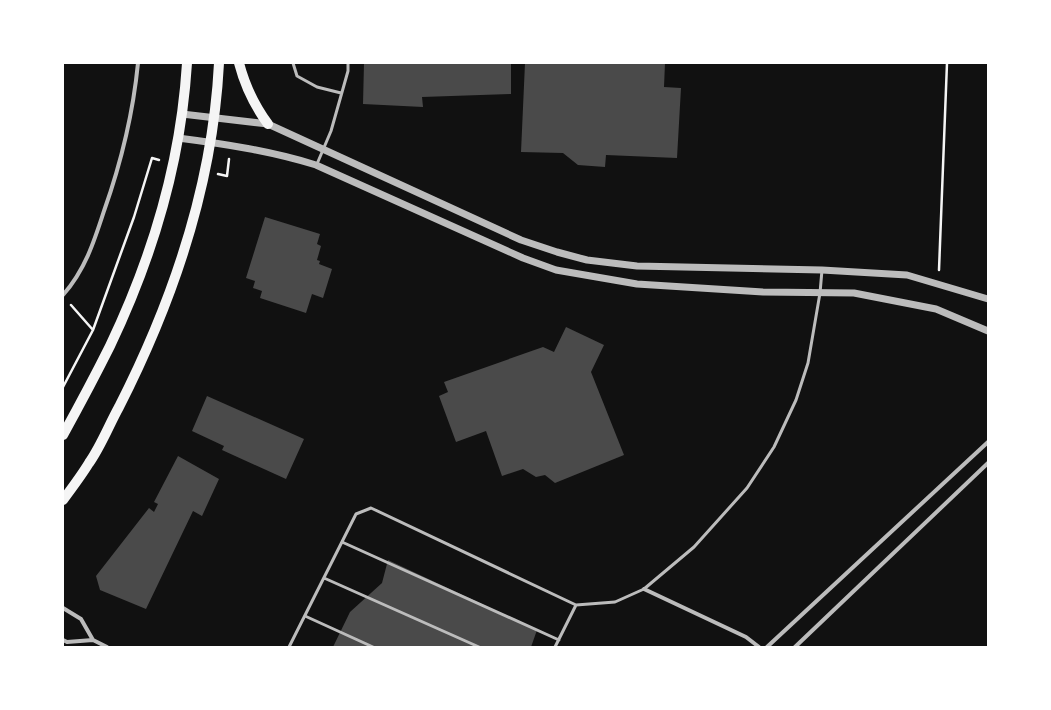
<svg xmlns="http://www.w3.org/2000/svg" width="1051" height="710" viewBox="0 0 1051 710" font-family="'Exo 2',sans-serif">
	<style>
		.building { fill: #4a4a4a }
		.lines { fill: none; stroke-linecap: round; stroke-linejoin: round }
		.path { stroke: #f5f5f5; stroke-width: 2.5 }
		.service { stroke: #bcbcbc; stroke-width: 3 }
		.minor { stroke: #bcbcbc; stroke-width: 4 }
		.tertiary { stroke: #bcbcbc; stroke-width: 7 }
		.primary { stroke: #f5f5f5; stroke-width: 10 }
	</style>
	<rect width="100%" height="100%" fill="#111"/>
	<!-- building -->
	<path class="building" d="M 364,63 L 511,63 L 511,94 L 422,97 L 423,107 L 363,104 Z
		M 525,63 L 665,63 L 664,87 L 681,88 L 677,158 L 606,155 L 605,167 L 578,165 L 563,153 L 521,152 Z
		M 265,217 L 320,234 L 317,244 L 321,246 L 317,260 L 320,261 L 319,264 L 332,269 L 323,298 L 312,294 L 306,313 L 260,298 L 262,291 L 253,288 L 255,281 L 246,278 Z
		M 566,327 L 604,345 L 591,372 L 624,455 L 555,483 L 545,475 L 536,477 L 523,469 L 502,476 L 486,431 L 456,442 L 439,396 L 448,392 L 444,382 L 543,347 L 554,352 Z
		M 207,396 L 304,439 L 286,479 L 222,450 L 224,446 L 192,431 Z
		M 178,456 L 219,479 L 202,516 L 193,511 L 146,609 L 100,590 L 96,576 L 149,508 L 154,512 L 158,504 L 154,502 Z
		M 388,560 L 537,630 L 531,647 L 333,647 L 350,612 L 382,583 Z"/>
	<g class="lines">
		<!-- path -->
		<path class="path" d="M 218,174 L 227,176 L 229,159
			M 939,270 L 947,63
			M 71,305 L 93,330
			M 63,387 L 93,330 L 134,217 L 152,158 L 159,160"/>
		<!-- service -->
		<path class="service" d="M 293,63 L 297,76 L 317,87 L 341,93
			M 317,164 L 331,131 L 348,71 L 348,63
			M 342,542 L 559,640
			M 324,578 L 479,647
			M 305,616 L 373,647
			M 289,647 L 356,514 L 371,508 L 576,605 L 615,602 L 644,589 L 694,547 L 747,488 L 774,447 L 796,400 L 808,363 L 820,293 L 822,270
			M 555,647 L 576,605"/>
		<!-- minor -->
		<path class="minor" d="M 63,295 C 85,270 94,242 104,211 C 121,163 133,114 138,63
			M 644,589 L 746,637 L 759,647
			M 63,608 L 81,619 L 93,640
			M 63,640 L 67,642 L 93,640 L 107,647
			M 767,647 L 988,442
			M 795,647 L 988,463"/>
		<!-- tertiary -->
		<path class="tertiary" d="M 182,114 L 268,124 L 521,240 L 557,252 L 587,260 L 637,266 L 822,270 L 907,275 L 988,299
			M 178,138 C 225,144 271,151 316,165 L 523,258 L 556,270 L 637,284 L 763,292 L 854,293 L 936,309 L 988,331"/>
		<!-- primary -->
		<path class="primary" d="M 239,63 C 245,86 254,105 268,124
			M 63,435 C 79,406 95,376 110,346 C 152,258 181,161 187,63
			M 63,500 C 72,488 81,476 89,463 C 101,446 109,425 119,407 C 173,301 213,183 219,63"/>
	</g>
	<!-- border -->
	<rect width="1051" height="710" fill="none" stroke="#ffffff" stroke-width="128"/>
</svg>
